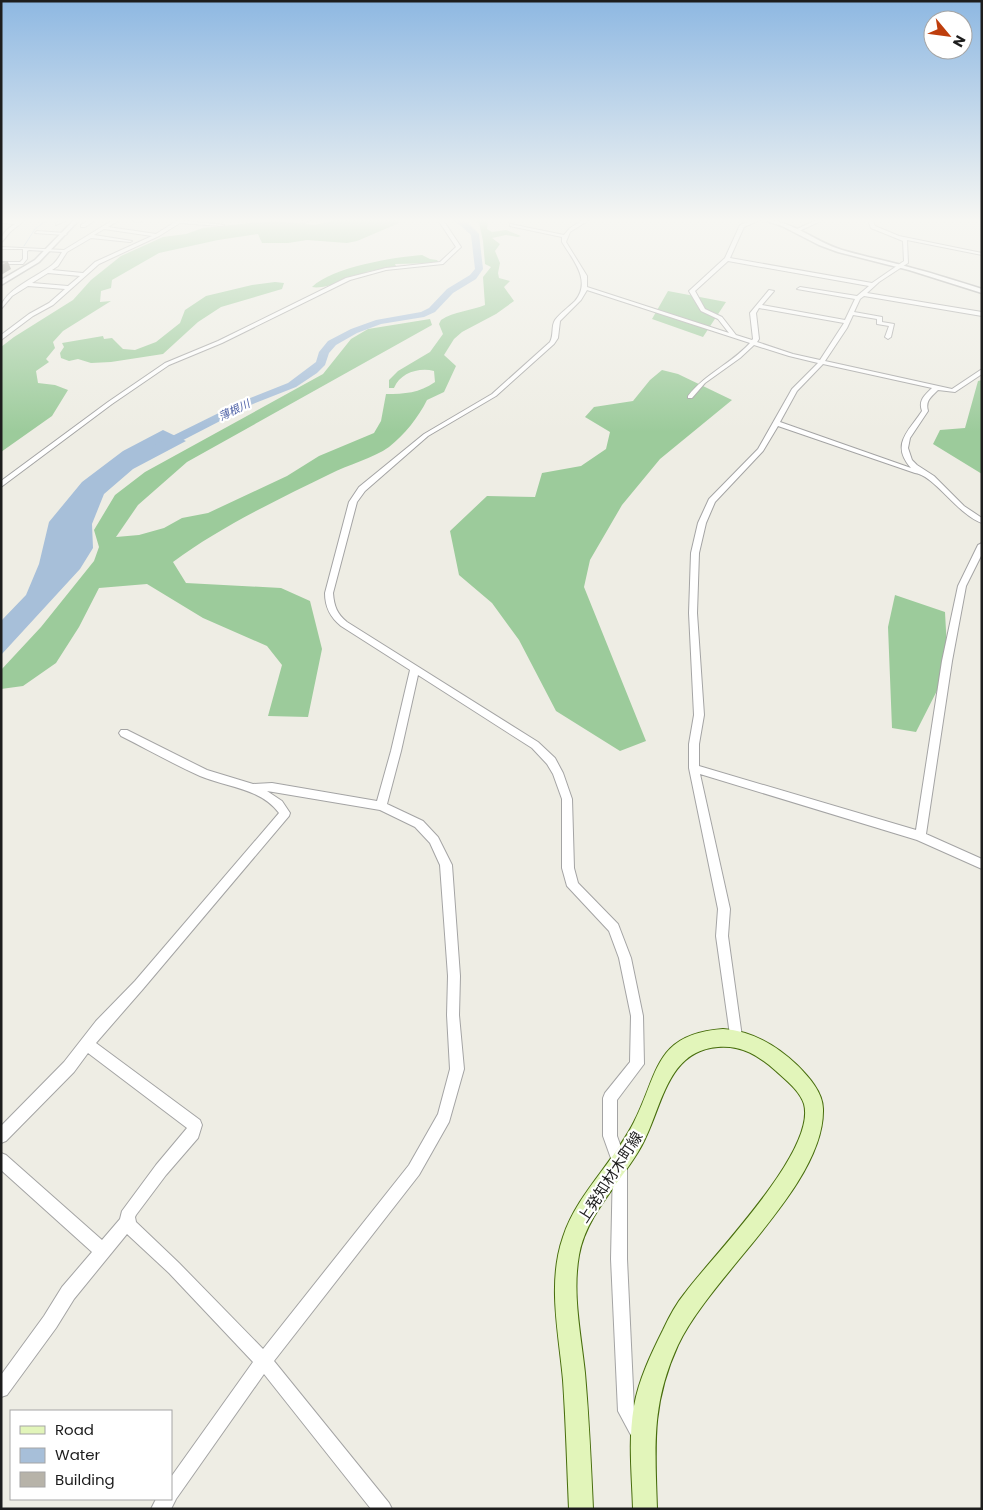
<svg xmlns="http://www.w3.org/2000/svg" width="983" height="1510" viewBox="0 0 983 1510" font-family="Poppins,'Noto Sans JP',sans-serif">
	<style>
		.forest { fill: #9ccb9b }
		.water { fill: #a7bfd9 }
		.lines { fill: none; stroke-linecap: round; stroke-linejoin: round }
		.stream { stroke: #a7bfd9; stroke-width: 1 }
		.river { fill: #a7bfd9; fill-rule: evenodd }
		.minor-casing { stroke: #a4a4a4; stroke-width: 2 }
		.tertiary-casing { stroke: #a4a4a4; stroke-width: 3 }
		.secondary-casing { stroke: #476d0c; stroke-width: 2 }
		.minor { fill: #fff; fill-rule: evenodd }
		.tertiary { fill: #fff; fill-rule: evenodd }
		.secondary { fill: #e2f5ba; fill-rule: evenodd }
		.shaded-wall { fill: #807d76 }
		.building { fill: #b7b3a9; stroke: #807d76 }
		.labels { text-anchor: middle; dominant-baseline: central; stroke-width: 4.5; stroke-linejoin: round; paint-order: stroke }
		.far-water-label { font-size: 11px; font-style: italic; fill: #5063a7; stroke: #fff }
		.near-street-label { font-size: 15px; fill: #1d1d1d; stroke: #fff }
	</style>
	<rect width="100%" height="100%" fill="#eeede4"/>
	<!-- forest -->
	<path class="forest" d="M 335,220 L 401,220 L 397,224 L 357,241 L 347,243 L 307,240 L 288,243 L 262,243 L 258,234 L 218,240 L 159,253 L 112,280 L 111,288 L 101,291 L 100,302 L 111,301 L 63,331 L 53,342 L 55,348 L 46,359 L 49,362 L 36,371 L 38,383 L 55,385 L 68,390 L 52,416 L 1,452 L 1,347 L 14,337 L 73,300 L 91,280 L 121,256 L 163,237 L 186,234 L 203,228 L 251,223 L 276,221 L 315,225 Z
		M 474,220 L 488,220 L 487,229 L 492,232 L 506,230 L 521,236 L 518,237 L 506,235 L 492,238 L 500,244 L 495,251 L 500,263 L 498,273 L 499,278 L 510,281 L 504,287 L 514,301 L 496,314 L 462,332 L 454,339 L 444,355 L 456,366 L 444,392 L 427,400 C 418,418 405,434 389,447 C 374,458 347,465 330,474 C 277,500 220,527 173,562 L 186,583 L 281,588 L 310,601 L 322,649 L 308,717 L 268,716 L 282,665 L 267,646 L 203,618 L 147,584 L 99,588 L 79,627 L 56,663 L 23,686 L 1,689 L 1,670 L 41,627 L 94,561 L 99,547 L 94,530 L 115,495 L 145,472 L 323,374 L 351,339 L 368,329 L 430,319 L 432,325 L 187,462 L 138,505 L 116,537 L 139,535 L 164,528 L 182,518 L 208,513 L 287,476 L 319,456 L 374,433 L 381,421 L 386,394 C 405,394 419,393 435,382 L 434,371 C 419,367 400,373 394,388 L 389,388 L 389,380 L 398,371 L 430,352 L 443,334 L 439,324 L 441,320 C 454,311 471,311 485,305 L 483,277 L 491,267 L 485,264 L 483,241 L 479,223 Z
		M 422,255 L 430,259 L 437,260 L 439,263 L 395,264 L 396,266 L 366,272 L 366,274 C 353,278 324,290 312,287 C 333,267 394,257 422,255 Z
		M 275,282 L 284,283 L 282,289 L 221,307 L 198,322 L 163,354 L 111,362 L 91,363 L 78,359 L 69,361 L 61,358 L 60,353 L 64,347 L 62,343 L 103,336 L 104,339 L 112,338 L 123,349 L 135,350 L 156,342 L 180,323 L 185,310 L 206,296 L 252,285 Z
		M 668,291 L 726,302 L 703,337 L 652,319 Z
		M 662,370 L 678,374 L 732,400 L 660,459 L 622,505 L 590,560 L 584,587 L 646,741 L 620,751 L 556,711 L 519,640 L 492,603 L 459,575 L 450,531 L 487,496 L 535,497 L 542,473 L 581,466 L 606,449 L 610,432 L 585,417 L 594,407 L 633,401 L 650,380 Z
		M 982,380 L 982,474 L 933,444 L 940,430 L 965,428 L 978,381 Z
		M 895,595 L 945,612 L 948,669 L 916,732 L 892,728 L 888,627 Z"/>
	<!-- water -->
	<path class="water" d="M 163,430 L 186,441 L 133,469 L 104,494 L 92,524 L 93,548 L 80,569 L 1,655 L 1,621 L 26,595 L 39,564 L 49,522 L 82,482 L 123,451 Z"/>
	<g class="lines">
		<!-- stream -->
		<path class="stream" d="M 24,246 L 35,229 L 47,220"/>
		<!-- river -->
		<path class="river" d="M 451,220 L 466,221 L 479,234 L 483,269 L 476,279 L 453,293 L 435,312 L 424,317 L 381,324 L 357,333 L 336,345 L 329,353 L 325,365 L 317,373 L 296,387 L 253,404 L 162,451 L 154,451 L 152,448 L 154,445 L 245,400 L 288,383 L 316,362 L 319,352 L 328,341 L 351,329 L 376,320 L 421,312 L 429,308 L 447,289 L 470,275 L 475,269 L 471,235 L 460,225 Z"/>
		<defs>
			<path id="minor" d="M 20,220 L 25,220 L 10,232 L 1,243 C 1,234 7,229 15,224 L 1,223 L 1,221 Z
				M 61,220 L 67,220 L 56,225 L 56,223 Z
				M 89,220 L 95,220 L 85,227 L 81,227 L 81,225 Z
				M 113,220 L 119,220 L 108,227 L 156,234 L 178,220 L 224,225 L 222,226 L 180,223 L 159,236 L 99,264 L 53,305 L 33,316 L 1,340 L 1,335 L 29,314 L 49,303 L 65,289 L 28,286 L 12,296 L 1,309 C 1,291 39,276 52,265 C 56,262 59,257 62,252 L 29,250 L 27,251 L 27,259 L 23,264 L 1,264 L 1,262 L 20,262 L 23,259 L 23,249 L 1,249 L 1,247 L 64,250 ZM 104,229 L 152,236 L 95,262 L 83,273 L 52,270 L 58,266 L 67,252 L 91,238 L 130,242 L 132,241 L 94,235 ZM 48,273 L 80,276 L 68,286 L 32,283 Z
				M 131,220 L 142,220 L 142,221 L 140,222 Z
				M 304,220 L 310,220 L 304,223 L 302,222 Z
				M 438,220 L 443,220 L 461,247 L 443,264 L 386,270 L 350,280 L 222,343 L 169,365 L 112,404 L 1,487 L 1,481 L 108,402 L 165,363 L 218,341 L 346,278 L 386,268 L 440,262 L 456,247 Z
				M 583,220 L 589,220 L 570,232 L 566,242 L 587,276 L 587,287 L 729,333 L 718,319 L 701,311 L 689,291 L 725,258 L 740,225 L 753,220 L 760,220 L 744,227 L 730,258 L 872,283 L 904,261 L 903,241 L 871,228 L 868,220 L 872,220 L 875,226 L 899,236 L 982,253 L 982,255 L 907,240 L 908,263 L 879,282 L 867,293 L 982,312 L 982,316 L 864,296 L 860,299 L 854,312 L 882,317 L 882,322 L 894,324 L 891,337 L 888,339 L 885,337 L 889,326 L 877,324 L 877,319 L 853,315 L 847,328 L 825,361 L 952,389 L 982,369 L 982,374 L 955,392 L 938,390 C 931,397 925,401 928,411 L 910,438 L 908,448 L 912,460 L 917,465 L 934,476 L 964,506 L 982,518 L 982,523 C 958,515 934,475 915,473 L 778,426 L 763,451 L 715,502 L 706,523 L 699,553 L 697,613 L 704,715 L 699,744 L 699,766 L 916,830 L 942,661 L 958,586 L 978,545 L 982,543 L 982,554 L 966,586 L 952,661 L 926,834 L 982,859 L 982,869 L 917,840 L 700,774 L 730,909 L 728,936 L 742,1037 L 741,1042 L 736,1043 L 731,1042 L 716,936 L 718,909 L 689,768 L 689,744 L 694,715 L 689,613 L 691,553 L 698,523 L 709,499 L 758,449 L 792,389 L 818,363 L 789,356 L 754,345 L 740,358 L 705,383 L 692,398 L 688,398 L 688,396 C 706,373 731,364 750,343 L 587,290 L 581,300 L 560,321 L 558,338 L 554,344 L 496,396 L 428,436 L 365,491 L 357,502 L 333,593 C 334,606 337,614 347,622 L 538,742 L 555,758 L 563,773 L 572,799 L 574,868 L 578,883 L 618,924 L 631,958 L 643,1016 L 644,1064 L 617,1100 L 617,1136 L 627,1164 L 627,1259 L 634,1409 L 648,1433 L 645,1439 L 639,1442 L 633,1439 L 618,1411 L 611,1259 L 613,1164 L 603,1136 L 603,1098 L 605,1093 L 630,1062 L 631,1016 L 619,958 L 609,931 L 567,886 L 562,868 L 562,799 L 553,774 L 547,764 L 532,748 L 418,675 L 401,751 L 387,804 L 423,821 L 438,837 L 452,865 L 460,976 L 459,1015 L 464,1069 L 449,1122 L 419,1175 L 274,1361 L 389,1503 L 392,1509 L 371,1509 L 264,1374 L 176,1499 L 171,1509 L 151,1509 L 156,1499 L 171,1499 L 171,1477 L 253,1362 L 169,1273 L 127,1234 L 74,1299 L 56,1328 L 7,1395 L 1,1397 L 1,1375 L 44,1316 L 62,1287 L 92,1252 L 1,1170 L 1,1153 L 6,1155 L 102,1240 L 120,1219 L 122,1211 L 156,1165 L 187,1128 L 88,1053 L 74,1072 L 6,1141 L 1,1143 L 1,1126 L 64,1062 L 96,1021 L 135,981 L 279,813 C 260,788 226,787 200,776 C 173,764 147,749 121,736 L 119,733 L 121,730 L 127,730 L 207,770 L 253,784 L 272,783 L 377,801 L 391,751 L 410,670 L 341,626 C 330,617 325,607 325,593 L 349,502 L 359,487 L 424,434 L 492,394 L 550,342 C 554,335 551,326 555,320 C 560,313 569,307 575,301 C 592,281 573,260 562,242 L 562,237 L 510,226 L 510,224 L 564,235 L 570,228 ZM 728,261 L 869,286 L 857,296 L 800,287 L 797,289 L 855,299 L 845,320 L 762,305 L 774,291 L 769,290 L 750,313 L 753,339 L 752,340 L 736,335 L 722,317 L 705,309 L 695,291 ZM 759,308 L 844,323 L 820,360 L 793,354 L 757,342 L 759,339 L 756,313 ZM 823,364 L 932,388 C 925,395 918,400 922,411 C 909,431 890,444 911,468 L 780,422 L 797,391 ZM 267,791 L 380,810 L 415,827 L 430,843 L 440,865 L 448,976 L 447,1015 L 450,1069 L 438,1114 L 409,1165 L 263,1349 L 179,1263 L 136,1222 L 135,1217 L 136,1215 L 166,1175 L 198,1138 L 202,1125 L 200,1120 L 96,1043 L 143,989 L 289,816 L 290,813 L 282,801 Z
				M 816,220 L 823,220 L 797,232 L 793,231 Z
				M 37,231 L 65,233 L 67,234 L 65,235 L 35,233 Z"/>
			<path id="tertiary" d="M 74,220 L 79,220 L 39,262 L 1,285 L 1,280 L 35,260 Z
				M 764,220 C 792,220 815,242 842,250 C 865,257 889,261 912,268 C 936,274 959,282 982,289 L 982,293 L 909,270 L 838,252 L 819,245 L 782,226 Z"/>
			<path id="secondary" d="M 723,1029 C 752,1031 776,1045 797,1065 C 808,1076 823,1092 823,1109 C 825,1185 711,1275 678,1345 C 651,1404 655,1446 657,1509 L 633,1509 C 632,1475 628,1440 634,1406 C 639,1379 651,1354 663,1330 C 669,1317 676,1304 685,1293 C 713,1255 817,1151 804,1104 C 800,1091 786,1080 776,1071 C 759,1056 742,1045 718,1047 C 663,1051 662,1115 638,1152 C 618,1185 586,1216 579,1255 C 572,1294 581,1334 585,1373 C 589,1418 591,1464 593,1509 L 569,1509 C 567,1466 566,1423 563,1380 C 559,1334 547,1283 563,1237 C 577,1194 614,1162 634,1122 C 659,1073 654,1034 723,1029 Z"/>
		</defs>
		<!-- minor casing -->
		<use href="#minor" class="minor-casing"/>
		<!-- tertiary casing -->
		<use href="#tertiary" class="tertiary-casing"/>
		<!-- secondary casing -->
		<use href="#secondary" class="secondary-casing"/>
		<!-- minor -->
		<use href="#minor" class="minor"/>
		<!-- tertiary -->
		<use href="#tertiary" class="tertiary"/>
		<!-- secondary -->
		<use href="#secondary" class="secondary"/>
	</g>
	<!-- shaded-wall -->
	<path class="shaded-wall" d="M 8,262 L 11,269 L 1,275 L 1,266 Z"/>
	<!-- building -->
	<path class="building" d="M 1,262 L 8,262 L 1,266 Z"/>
	<!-- sky -->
	<linearGradient id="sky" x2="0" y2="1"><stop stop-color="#8eb8e2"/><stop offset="0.51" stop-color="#f7f7f3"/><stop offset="1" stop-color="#f7f7f3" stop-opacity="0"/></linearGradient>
	<rect width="983" height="432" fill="url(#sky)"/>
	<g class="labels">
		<!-- far-water labels -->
		<g class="far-water-label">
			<text transform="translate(234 410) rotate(-26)">薄根川</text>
		</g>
		<!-- near-street labels -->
		<g class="near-street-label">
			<text transform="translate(610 1177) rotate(-57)">上発知材木町線</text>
		</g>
	</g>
	<!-- border -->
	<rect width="983" height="1510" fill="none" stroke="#1d1d1d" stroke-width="5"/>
	<!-- legend -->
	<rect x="10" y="1410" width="162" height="90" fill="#ffffff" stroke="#a5a5a5"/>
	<rect x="20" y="1426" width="25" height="8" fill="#e2f5ba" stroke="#a5a5a5"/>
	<text x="55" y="1435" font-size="15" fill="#1d1d1d">Road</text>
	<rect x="20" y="1448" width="25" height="15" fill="#a7bfd9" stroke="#a5a5a5"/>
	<text x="55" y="1460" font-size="15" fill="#1d1d1d">Water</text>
	<rect x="20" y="1472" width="25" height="15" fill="#b7b3a9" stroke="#a5a5a5"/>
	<text x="55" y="1485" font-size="15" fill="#1d1d1d">Building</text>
	<!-- north arrow -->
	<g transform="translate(948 35) rotate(119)"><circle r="24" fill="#ffffff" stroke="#a5a5a5"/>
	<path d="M0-4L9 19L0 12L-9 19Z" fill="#be3e0d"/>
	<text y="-8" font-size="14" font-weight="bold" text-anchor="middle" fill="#1d1d1d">N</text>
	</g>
</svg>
